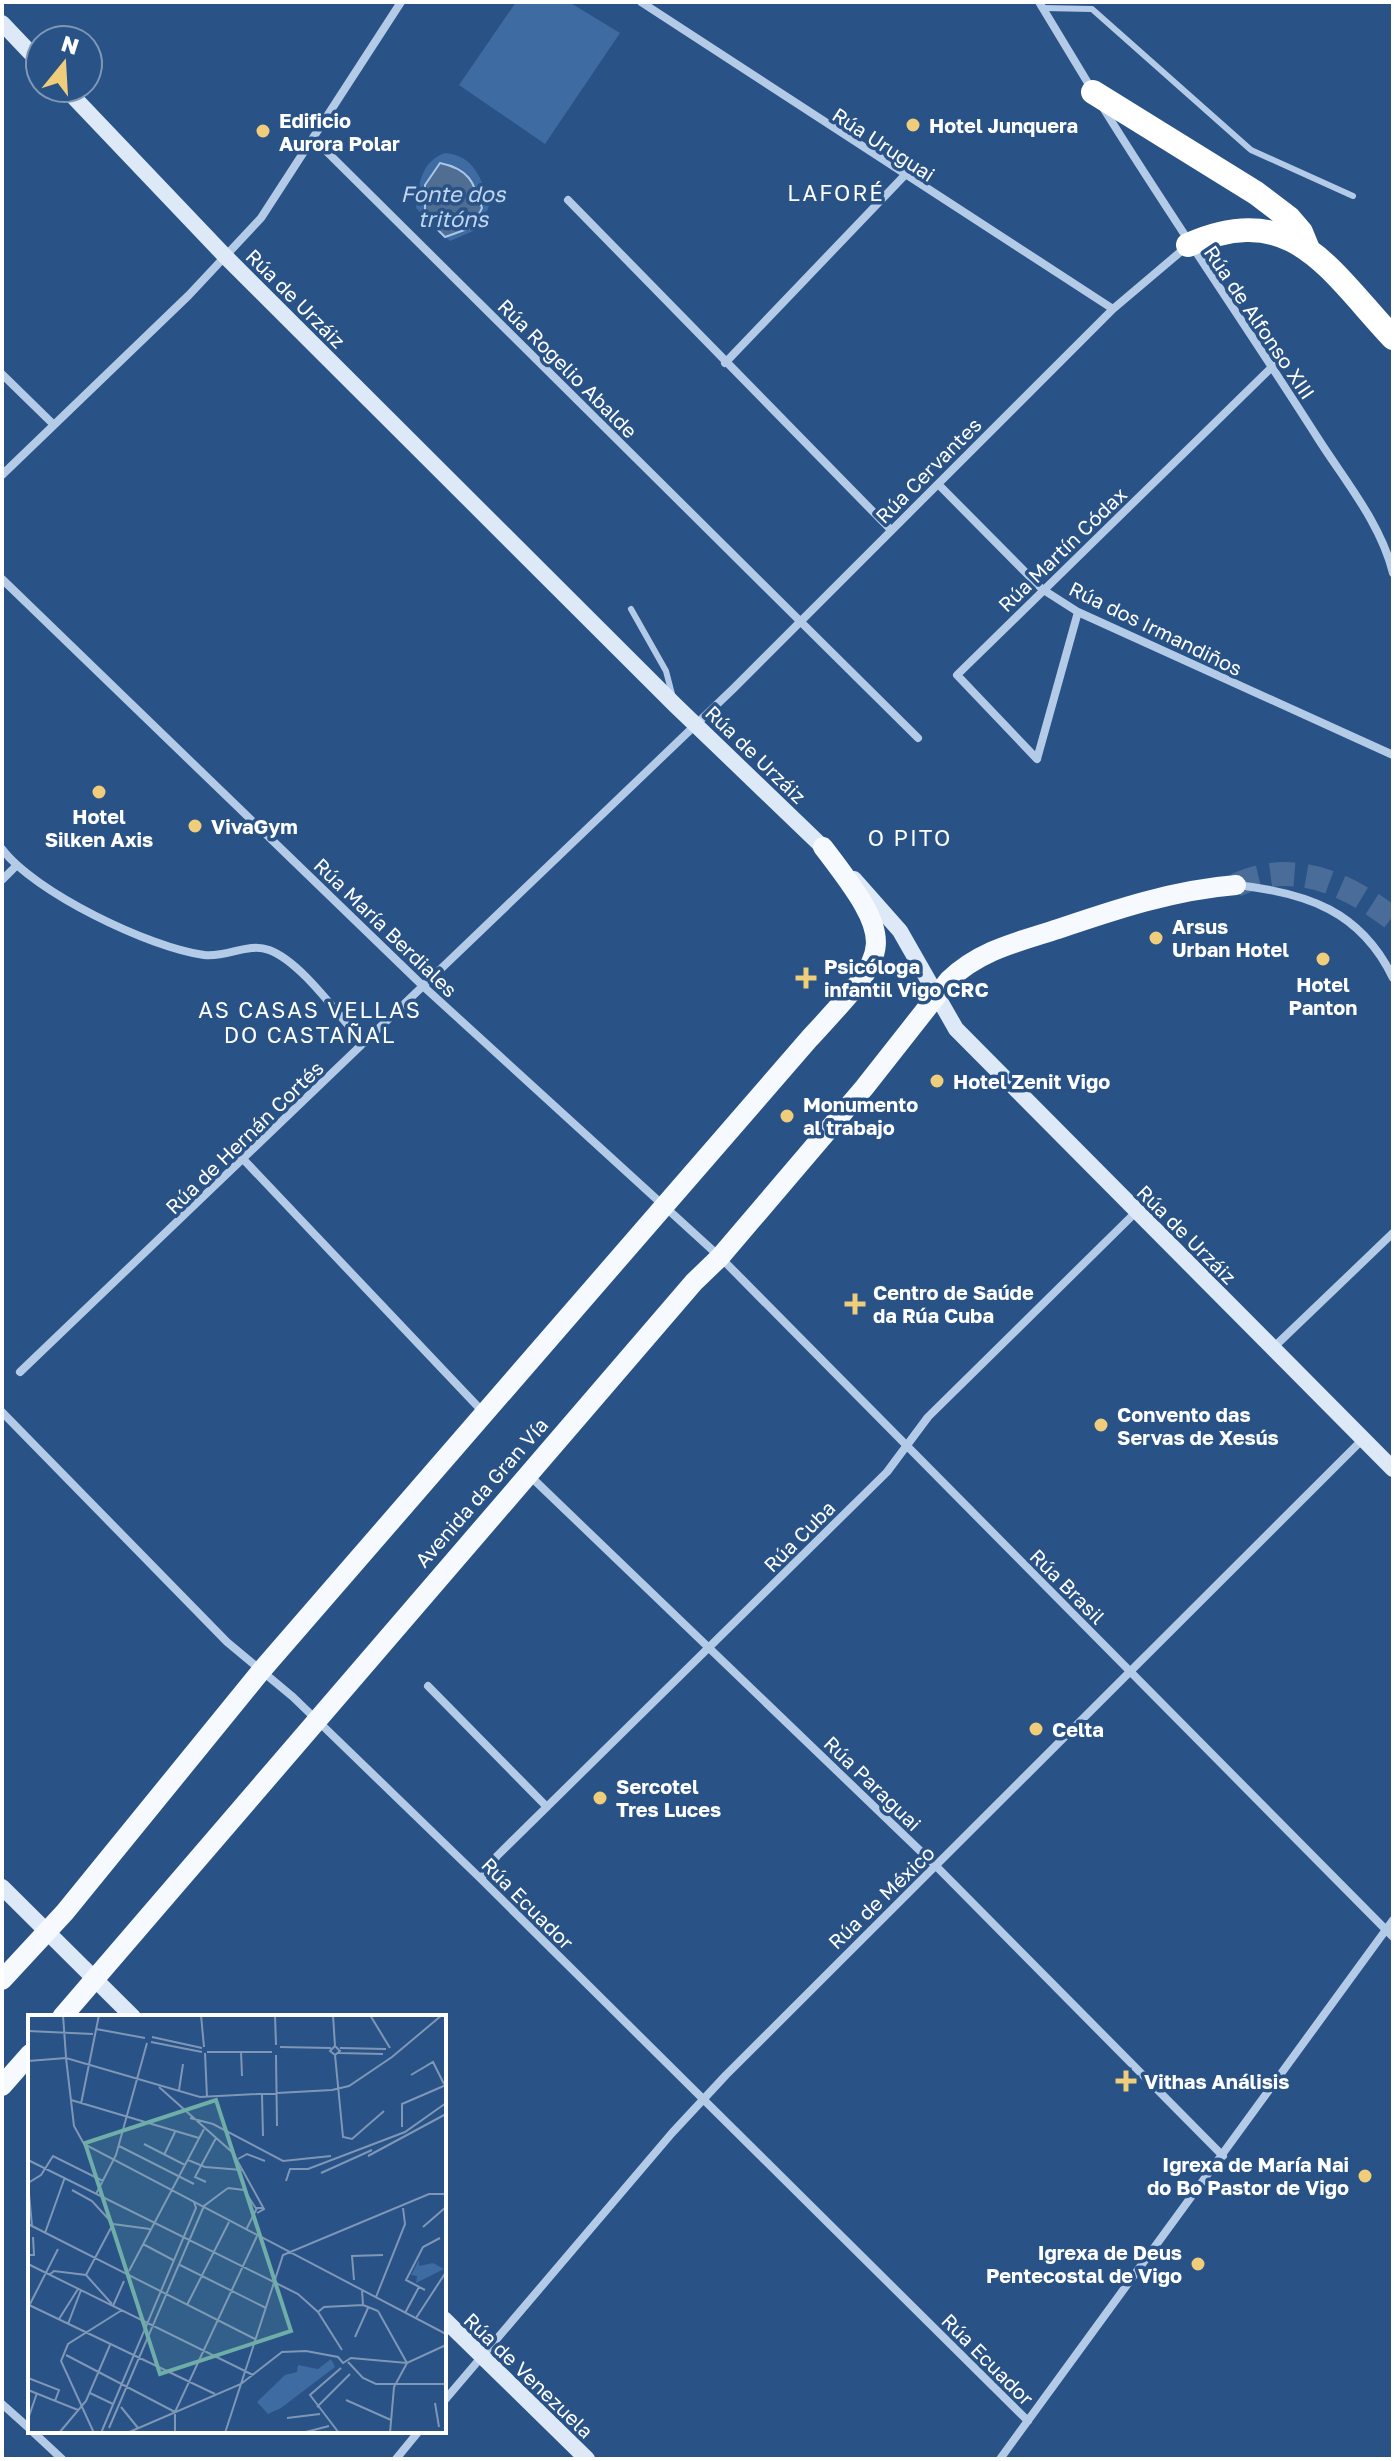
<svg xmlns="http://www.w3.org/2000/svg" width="1395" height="2461" viewBox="0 0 1395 2461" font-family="'Golos Text',sans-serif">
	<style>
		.green { fill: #3e6ba2 }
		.water { fill: #506d92; stroke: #a9c6e8; stroke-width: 2 }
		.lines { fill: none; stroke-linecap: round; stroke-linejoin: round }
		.motorway-tunnel { stroke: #496c98; stroke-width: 24; stroke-dasharray: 24 12; stroke-linecap: butt }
		.service { stroke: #b4cbe8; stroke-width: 6 }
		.minor { stroke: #b4cbe8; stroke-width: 8 }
		.secondary { stroke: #dee9f7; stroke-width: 16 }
		.primary { stroke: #f6f9fe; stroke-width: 20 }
		.motorway { stroke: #fff; stroke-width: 24 }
		.poi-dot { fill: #efcd7b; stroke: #295286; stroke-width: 3 }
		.labels { text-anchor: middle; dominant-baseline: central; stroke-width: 7; stroke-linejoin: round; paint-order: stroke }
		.poi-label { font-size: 20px; font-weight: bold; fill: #fff; stroke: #295286; text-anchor: start }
		.street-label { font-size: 20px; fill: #fff; stroke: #295286 }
		.neighbourhood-label { font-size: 22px; letter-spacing: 2px; fill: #fff; stroke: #295286 }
		.water-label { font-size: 22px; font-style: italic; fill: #c0d5ef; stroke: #295286 }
		.inset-road { fill: none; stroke: #7f97b6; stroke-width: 2 }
		.view { fill: #6fada8; fill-opacity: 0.15; stroke: #6fada8; stroke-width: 4 }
		.inset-edge { fill: none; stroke: #fff; stroke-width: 4 }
	</style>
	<rect width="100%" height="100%" fill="#295286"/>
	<!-- green -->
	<path class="green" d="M 516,2 L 569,2 L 620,33 L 545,144 L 459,85 Z
		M 445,153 C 474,155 483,180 489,206 L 480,228 L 450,241 L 416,208 C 419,185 420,162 445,153 Z"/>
	<!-- water -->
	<path class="water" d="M 440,163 C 469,169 474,182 482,208 L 473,227 L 445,237 L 425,217 L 425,185 Z"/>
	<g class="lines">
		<!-- motorway-tunnel -->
		<path class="motorway-tunnel" d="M 1236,885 C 1294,859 1346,883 1393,919"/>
		<!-- service -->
		<path class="service" d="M 1043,8 L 1092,9 L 1251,150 L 1353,196
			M 631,609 L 666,671 L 673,698"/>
		<!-- minor -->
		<path class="minor" d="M 641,2 L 1113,309
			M 1039,2 L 1091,88
			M 1102,106 C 1172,219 1248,328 1319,440 C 1346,482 1381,524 1393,573
			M 313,138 L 918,738
			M 568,200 L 891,530
			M 725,363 L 904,176
			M 2,374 L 53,424
			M 2,475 L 189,295 L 261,218 L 401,2
			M 938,484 L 1042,589 L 1078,612 L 1393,755
			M 2,579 L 423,986 L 720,1257 L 1393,1937
			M 1037,759 L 957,675 L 1273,366
			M 1037,759 L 1078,612
			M 2,849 C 34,892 150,948 204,955 C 227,958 248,942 269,950 C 302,962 339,1017 364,1043
			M 2,880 L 15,867
			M 1237,885 C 1307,893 1361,911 1393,978
			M 244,1160 L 483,1412
			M 1274,1347 L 1393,1233
			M 20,1372 L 733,689 L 1113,309 L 1185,248
			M 2,1412 L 227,1642 L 293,1697 L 481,1879 L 1028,2421
			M 529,1475 L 937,1867 L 1223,2156
			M 428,1686 L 547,1807
			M 481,1879 L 497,1856 L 887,1472 L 928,1417 L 1136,1212
			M 444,2401 L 672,2133 L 726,2075 L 1363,1439
			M 2,2404 L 30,2429
			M 32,2431 L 62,2459
			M 396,2459 L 419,2431
			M 1000,2459 L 1393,1920"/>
		<!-- secondary -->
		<path class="secondary" d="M 2,23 L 40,63
			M 65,88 L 225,256 L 675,705 L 830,854
			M 854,879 L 900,931 L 956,1029 L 1393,1469
			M 2,1887 L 133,2017
			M 444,2319 L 587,2459"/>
		<!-- primary -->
		<path class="primary" d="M 2,1980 L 65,1912 L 261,1671 L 809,1039 C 891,950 900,947 823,847
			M 62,2017 L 694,1282 L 720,1257 L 864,1088 L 949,980 C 980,950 1018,942 1058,929 C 1117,909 1174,890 1236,885
			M 2,2086 L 30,2054"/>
		<!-- motorway -->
		<path class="motorway" d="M 1093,92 L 1256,193 L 1289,218 L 1301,232 L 1308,249
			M 1188,245 C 1292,198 1329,270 1393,338"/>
	</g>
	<!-- markers -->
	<g class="poi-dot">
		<circle cx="913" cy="125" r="8"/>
		<circle cx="263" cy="131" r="8"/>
		<circle cx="99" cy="792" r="8"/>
		<circle cx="195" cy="826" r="8"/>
		<circle cx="1156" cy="938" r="8"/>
		<circle cx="1323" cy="959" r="8"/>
		<path d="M802 966h8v8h8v8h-8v8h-8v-8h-8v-8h8z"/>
		<circle cx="937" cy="1081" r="8"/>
		<circle cx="787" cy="1116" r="8"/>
		<path d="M851 1292h8v8h8v8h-8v8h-8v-8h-8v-8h8z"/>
		<circle cx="1101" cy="1425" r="8"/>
		<circle cx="1036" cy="1729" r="8"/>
		<circle cx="600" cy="1798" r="8"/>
		<path d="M1122 2069h8v8h8v8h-8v8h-8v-8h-8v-8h8z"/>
		<circle cx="1365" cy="2176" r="8"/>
		<circle cx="1198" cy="2264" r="8"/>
	</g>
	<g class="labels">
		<!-- poi labels -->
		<g class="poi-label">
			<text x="279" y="120">Edificio<tspan x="279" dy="23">Aurora Polar</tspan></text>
			<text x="929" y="125">Hotel Junquera</text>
			<text x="99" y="816" text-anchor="middle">Hotel<tspan x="99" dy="23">Silken Axis</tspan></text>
			<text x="211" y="826">VivaGym</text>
			<text x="1172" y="926">Arsus<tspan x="1172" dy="23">Urban Hotel</tspan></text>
			<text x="824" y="966">Psicóloga<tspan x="824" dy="23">infantil Vigo CRC</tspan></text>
			<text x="1323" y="984" text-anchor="middle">Hotel<tspan x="1323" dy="23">Panton</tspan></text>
			<text x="953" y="1081">Hotel Zenit Vigo</text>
			<text x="803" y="1104">Monumento<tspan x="803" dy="23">al trabajo</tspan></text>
			<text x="873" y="1292">Centro de Saúde<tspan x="873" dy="23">da Rúa Cuba</tspan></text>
			<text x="1117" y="1414">Convento das<tspan x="1117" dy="23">Servas de Xesús</tspan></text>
			<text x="1052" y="1729">Celta</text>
			<text x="616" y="1786">Sercotel<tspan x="616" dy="23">Tres Luces</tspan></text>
			<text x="1144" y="2081">Vithas Análisis</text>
			<text x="1349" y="2164" text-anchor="end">Igrexa de María Nai<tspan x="1349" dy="23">do Bo Pastor de Vigo</tspan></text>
			<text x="1182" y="2252" text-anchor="end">Igrexa de Deus<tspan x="1182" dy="23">Pentecostal de Vigo</tspan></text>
		</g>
		<!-- street labels -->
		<g class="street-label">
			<text transform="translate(884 144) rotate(33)">Rúa Uruguai</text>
			<text transform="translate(296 298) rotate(45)">Rúa de Urzáiz</text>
			<text transform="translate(1260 322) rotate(56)">Rúa de Alfonso XIII</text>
			<text transform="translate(568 368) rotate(45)">Rúa Rogelio Abalde</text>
			<text transform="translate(928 470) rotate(-45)">Rúa Cervantes</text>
			<text transform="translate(1062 549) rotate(-44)">Rúa Martín Códax</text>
			<text transform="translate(1156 628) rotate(26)">Rúa dos Irmandiños</text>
			<text transform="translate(756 754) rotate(44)">Rúa de Urzáiz</text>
			<text transform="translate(386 927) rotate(44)">Rúa María Berdiales</text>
			<text transform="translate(244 1137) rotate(-44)">Rúa de Hernán Cortés</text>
			<text transform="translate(1187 1234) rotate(45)">Rúa de Urzáiz</text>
			<text transform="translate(481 1492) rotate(-49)">Avenida da Gran Vía</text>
			<text transform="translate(799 1536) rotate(-45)">Rúa Cuba</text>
			<text transform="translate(1068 1586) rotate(45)">Rúa Brasil</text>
			<text transform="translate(873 1783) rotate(44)">Rúa Paraguai</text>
			<text transform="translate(881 1897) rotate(-44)">Rúa de México</text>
			<text transform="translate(528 1903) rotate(45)">Rúa Ecuador</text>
			<text transform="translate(988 2359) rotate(45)">Rúa Ecuador</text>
			<text transform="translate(529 2375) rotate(44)">Rúa de Venezuela</text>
		</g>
		<!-- neighbourhood labels -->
		<g class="neighbourhood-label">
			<text x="836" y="192">LAFORÉ</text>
			<text x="910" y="837">O PITO</text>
			<text x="310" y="1009">AS CASAS VELLAS<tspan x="310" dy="25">DO CASTAÑAL</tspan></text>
		</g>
		<!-- water labels -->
		<g class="water-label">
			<text x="453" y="193">Fonte dos<tspan x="453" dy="25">tritóns</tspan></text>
		</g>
	</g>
	<!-- overview -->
	<g transform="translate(28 2015)">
		<rect width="418" height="418" fill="#295286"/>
		<path d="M 391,245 L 391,251 L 405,248 L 416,254 L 388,268 L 389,261 L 383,260 ZM 303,344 L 307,352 L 253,393 L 240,399 L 229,387 L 257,360 L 269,357 L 270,350 L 290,354 Z" fill="#3e6ba2"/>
		<path class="inset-road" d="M 35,0 L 38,42M 173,0 L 176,32M 247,0 L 248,30M 305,0 L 307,31M 342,0 L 362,33M 68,14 L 117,23M 0,16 L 65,19M 124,22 L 174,33M 123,27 L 174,37M 252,32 L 303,33M 312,33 L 358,34M 213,36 L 214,61M 179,37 L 244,37M 177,38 L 179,82M 311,38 L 355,39M 248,40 L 249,111M 307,40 L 302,36 L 307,31 L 312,36 L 307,40 L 315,122 L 324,124 L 356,96M 38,43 L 46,111 L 56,129 L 418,319M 0,46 L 38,43 L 172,82 L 304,75 L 321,71 L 364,42 L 414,0M 383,60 L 405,47 L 416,69M 131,72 L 205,138 L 236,194 L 229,198M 151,75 L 155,49M 234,80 L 235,121M 43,85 L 171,123M 53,89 L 71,0M 162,103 L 185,109 L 255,146 L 303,141M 374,112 L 374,89 L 418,70M 116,129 L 157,150M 91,131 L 166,169M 136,140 L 147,117M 340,141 L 418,99M 210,144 L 219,139 L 237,146M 0,145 L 270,279 L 290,297 L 314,335M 160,145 L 177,152 L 214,155M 293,158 L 344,135M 258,166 L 262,154 L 280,154 L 377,117 L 418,88M 178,167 L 167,162 L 188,123M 0,168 L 13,160 L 25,141 L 75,166M 0,168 L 4,211M 200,173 L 216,175 L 229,195M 44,175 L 64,186 L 85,209 L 122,214M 68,179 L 88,140 L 119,28M 0,209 L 227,324M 395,212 L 418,192M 218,215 L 229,193 L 235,193M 17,218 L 37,162M 115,229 L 145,245M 0,240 L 6,240 L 5,222M 0,249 L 225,360M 152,250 L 238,293M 101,256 L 176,114M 21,260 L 26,256 L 58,260 L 84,289M 58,260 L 85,209M 326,265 L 324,241 L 355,240M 334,275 L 335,290 L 350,296M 397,275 L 378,265 L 395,232 L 412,223M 348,282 L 377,209 L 375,193M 1,290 L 187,379M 159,290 L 201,207M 85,291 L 96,266M 0,293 L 30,234M 350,296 L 379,348 L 366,372 L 362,418M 290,297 L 296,292 L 335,290M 377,298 L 391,272M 388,303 L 418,257M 31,304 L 50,274M 40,309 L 53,275M 327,322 L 340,293M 38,340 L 147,397M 320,347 L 335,363 L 348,369 L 418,369M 0,363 L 31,375 L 27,386M 0,375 L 50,395M 62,378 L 85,389M 318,385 L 363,405M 407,388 L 411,412M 93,392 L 110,413M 289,392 L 322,359M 259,403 L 292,399M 0,404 L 9,378M 81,413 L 176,191 L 200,173M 31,418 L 58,386 L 82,330M 66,418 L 33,346 L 40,329 L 94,295M 73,418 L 168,193 L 166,187M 99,418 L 213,369 L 254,337 L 278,336 L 310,342 L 315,348 L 323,343 L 379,348 L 418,330M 147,418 L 147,397 L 229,221M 197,418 L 255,240 L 401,179 L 418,179M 274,418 L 301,411M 311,418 L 282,380 L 313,353"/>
		<path class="view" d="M 188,85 L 263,316 L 132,359 L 57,128 Z"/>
		<rect width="418" height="418" class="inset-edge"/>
	</g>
	<!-- border -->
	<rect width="1395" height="2461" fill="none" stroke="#ffffff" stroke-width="8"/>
	<!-- north arrow -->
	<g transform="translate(64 64) rotate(18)"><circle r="38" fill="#295286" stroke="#7f97b6" stroke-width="2"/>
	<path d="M0-6L14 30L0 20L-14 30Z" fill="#efcd7b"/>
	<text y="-12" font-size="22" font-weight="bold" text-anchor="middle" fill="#ffffff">N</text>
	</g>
</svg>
